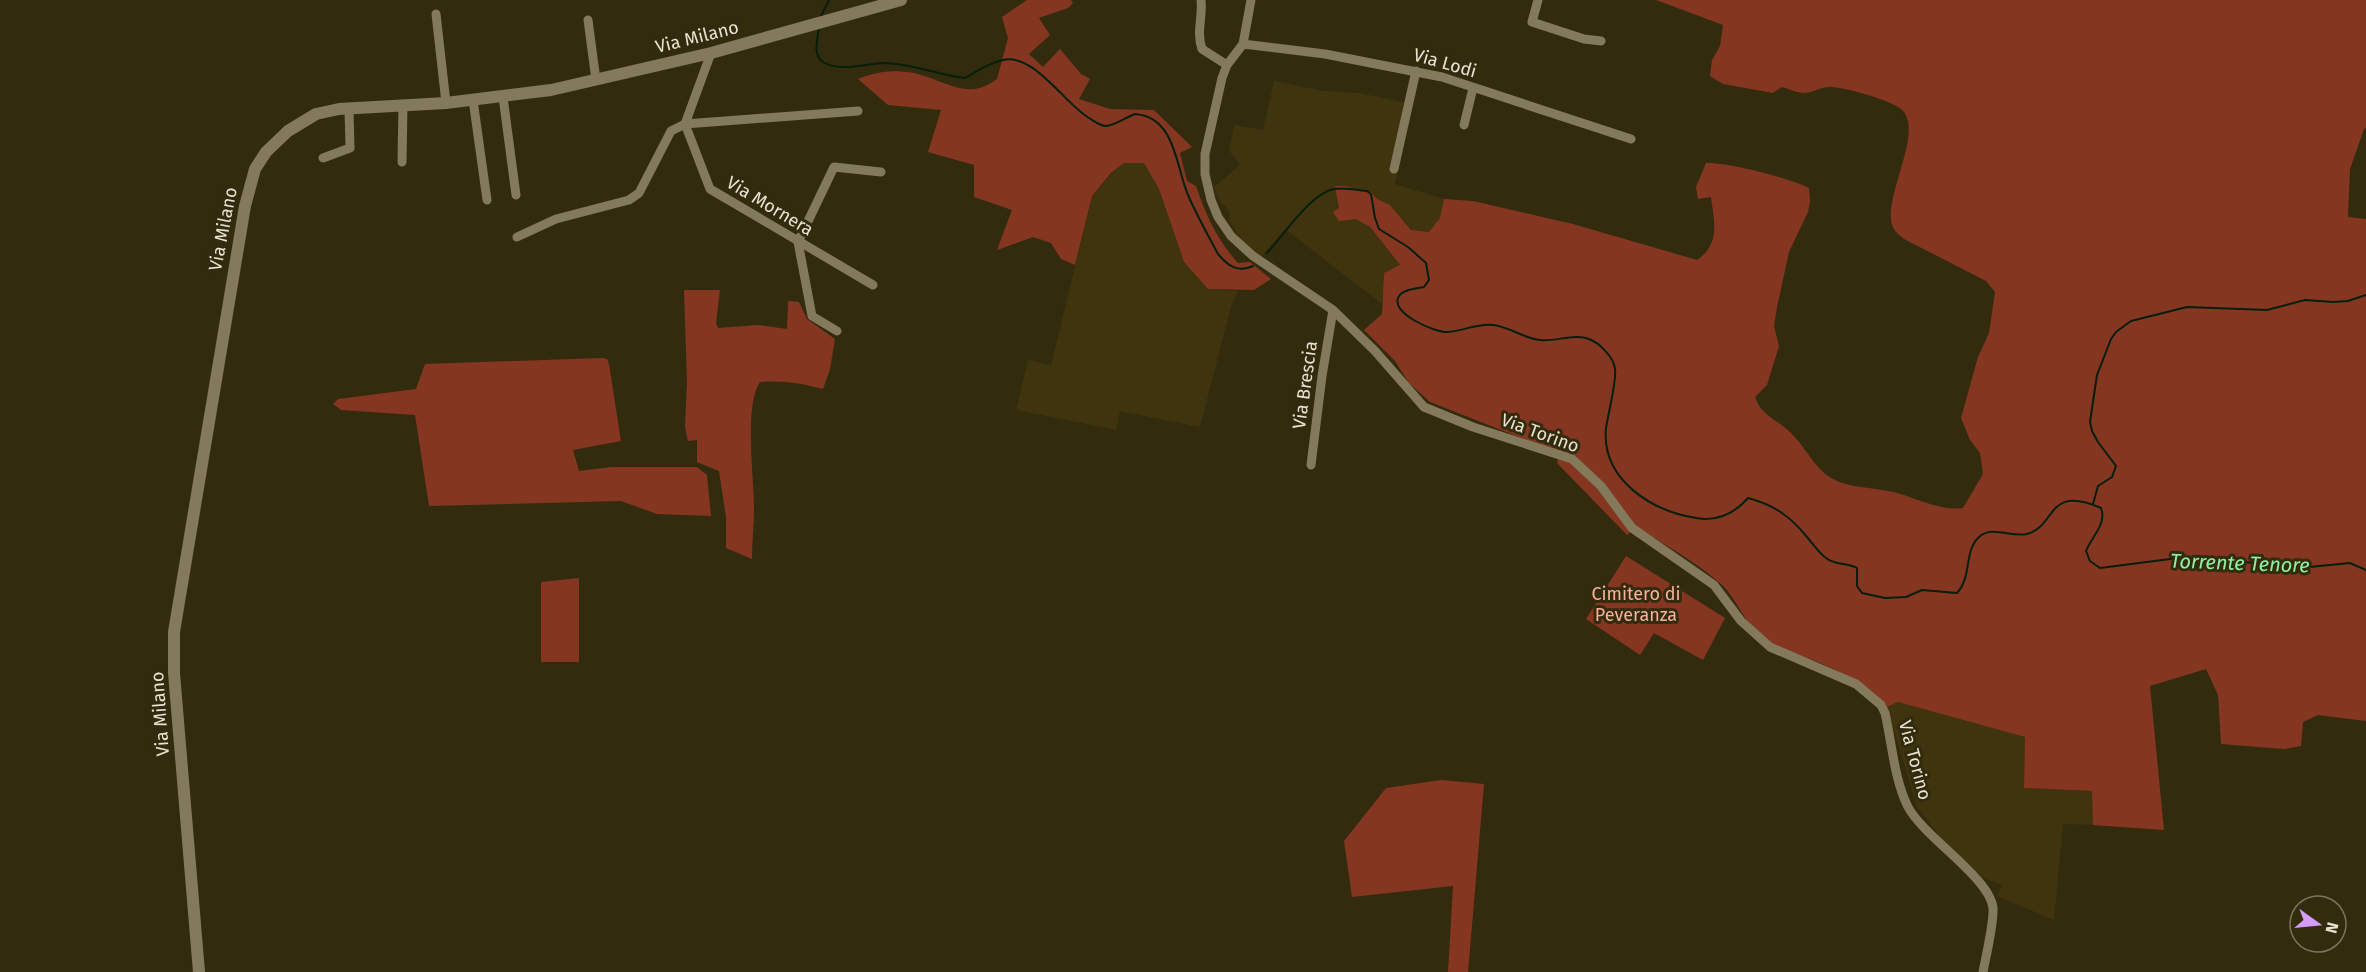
<svg xmlns="http://www.w3.org/2000/svg" width="2366" height="972" viewBox="0 0 2366 972" font-family="'Fira Sans',sans-serif">
	<style>
		.built { fill: #3f340e }
		.green { fill: #853621 }
		.lines { fill: none; stroke-linecap: round; stroke-linejoin: round }
		.stream { stroke: #061f0c; stroke-width: 2 }
		.minor { stroke: #83795b; stroke-width: 9 }
		.tertiary { stroke: #83795b; stroke-width: 12 }
		.labels { text-anchor: middle; dominant-baseline: central; stroke-width: 6; stroke-linejoin: round; paint-order: stroke }
		.street-label { font-size: 18px; fill: #e8e3d2; stroke: #332b0e }
		.park-label { font-size: 18px; fill: #f9b19d; stroke: #332b0e }
		.water-label { font-size: 20px; font-style: italic; fill: #8cf4a1; stroke: #332b0e }
	</style>
	<rect width="100%" height="100%" fill="#332b0e"/>
	<!-- built -->
	<path class="built" d="M 1274,81 L 1323,91 L 1360,93 L 1411,104 L 1395,184 L 1444,199 L 1440,218 L 1430,232 L 1412,230 L 1390,205 L 1377,200 L 1356,219 L 1370,227 L 1400,266 L 1384,273 L 1382,304 L 1285,229 L 1260,258 L 1242,241 L 1229,220 L 1230,214 L 1225,206 L 1221,204 L 1214,187 L 1240,165 L 1229,151 L 1234,125 L 1263,130 Z
		M 1124,163 L 1144,163 L 1159,189 L 1184,262 L 1208,289 L 1238,291 L 1231,307 L 1200,427 L 1120,411 L 1116,430 L 1016,410 L 1028,360 L 1051,365 L 1092,197 L 1113,172 Z
		M 1898,702 L 2025,737 L 2024,788 L 2093,791 L 2093,825 L 2063,824 L 2054,920 L 1997,896 L 2002,885 L 1983,878 L 1943,841 L 1917,807 L 1887,707 Z"/>
	<!-- green -->
	<path class="green" d="M 1027,0 L 1071,0 L 1073,3 L 1068,8 L 1039,18 L 1050,35 L 1029,54 L 1043,67 L 1060,49 L 1081,74 L 1090,79 L 1079,99 L 1110,109 L 1154,110 L 1192,147 L 1180,153 L 1187,181 L 1196,186 C 1206,215 1217,240 1238,263 L 1250,262 L 1271,279 L 1254,290 L 1208,289 L 1184,262 L 1159,189 L 1144,163 L 1124,163 L 1111,173 L 1092,196 L 1075,265 L 1061,259 L 1051,243 L 1033,237 L 997,250 L 1012,210 L 974,197 L 974,165 L 928,152 L 941,110 L 888,105 L 858,79 C 876,71 900,69 918,74 C 948,82 968,101 997,79 L 1008,38 L 1002,17 Z
		M 1656,0 L 2366,0 L 2366,128 L 2364,129 L 2350,169 L 2348,217 L 2366,219 L 2366,721 L 2318,715 L 2303,722 L 2301,746 L 2284,749 L 2221,744 L 2218,695 L 2206,669 L 2150,686 L 2164,830 L 2093,825 L 2092,791 L 2024,788 L 2025,737 L 1898,702 L 1887,707 C 1868,691 1850,676 1827,666 C 1806,656 1782,651 1764,638 C 1744,624 1738,600 1721,584 C 1696,562 1665,545 1637,527 L 1627,535 L 1557,463 L 1560,453 L 1430,402 L 1409,383 L 1395,361 L 1364,330 L 1382,314 L 1384,273 L 1400,265 L 1370,227 L 1356,219 L 1339,221 L 1333,212 L 1339,208 L 1335,186 L 1344,186 L 1371,192 L 1377,199 L 1390,205 L 1411,230 L 1429,232 L 1440,218 L 1444,199 L 1473,201 L 1573,224 L 1697,260 C 1721,244 1714,221 1711,197 L 1698,199 L 1696,187 L 1706,163 C 1727,162 1790,178 1809,188 L 1810,201 L 1808,212 L 1789,252 L 1777,307 L 1774,326 L 1779,346 L 1767,385 L 1755,397 C 1760,414 1777,420 1790,432 C 1806,447 1814,469 1833,479 C 1849,488 1870,487 1888,491 C 1912,495 1939,512 1963,508 L 1983,474 L 1980,453 L 1970,440 L 1961,418 L 1978,357 L 1989,333 L 1995,292 L 1986,281 L 1904,239 C 1901,236 1896,233 1894,229 C 1878,204 1927,130 1901,109 C 1888,99 1847,88 1831,87 C 1821,86 1813,93 1804,93 C 1797,93 1789,89 1782,87 L 1773,93 L 1723,84 L 1710,76 L 1712,60 L 1720,46 L 1723,25 Z
		M 684,290 L 720,290 L 716,323 L 718,328 L 758,325 L 787,329 L 788,301 L 799,302 L 807,319 L 835,339 L 830,369 L 823,389 C 801,383 782,380 760,382 C 744,404 754,478 754,507 C 754,524 752,542 752,559 L 726,548 L 726,517 L 719,471 L 697,462 L 697,440 L 688,441 L 685,427 L 687,382 Z
		M 602,358 L 607,359 L 609,364 L 621,441 L 573,450 L 579,471 L 611,467 L 697,467 L 707,475 L 711,516 L 657,514 L 621,501 L 429,506 L 415,415 L 341,410 L 333,404 L 338,399 L 416,389 L 425,364 Z
		M 1626,556 L 1725,618 L 1703,660 L 1654,633 L 1640,655 L 1586,619 Z
		M 579,578 L 579,662 L 541,662 L 541,582 Z
		M 1441,780 L 1484,784 L 1468,972 L 1448,972 L 1453,886 L 1352,897 L 1344,841 L 1386,788 Z"/>
	<g class="lines">
		<!-- stream -->
		<path class="stream" d="M 820,18 L 829,0
			M 819,27 C 818,37 812,55 823,62 C 838,72 866,64 883,63 C 911,63 937,75 965,78 C 977,71 989,63 1003,60 C 1034,53 1064,103 1089,118 C 1094,121 1100,126 1106,126 C 1114,126 1126,117 1135,114 C 1176,117 1176,168 1188,195 C 1197,216 1208,235 1218,254 C 1228,266 1238,273 1253,266
			M 1267,253 C 1283,236 1311,193 1334,189 C 1344,187 1357,190 1367,191 L 1371,194 L 1375,218 L 1379,229 L 1408,247 L 1426,263 L 1429,280 L 1424,287 C 1417,289 1403,289 1399,296 C 1388,313 1436,333 1448,332 C 1463,331 1478,323 1493,325 C 1510,327 1523,338 1540,340 C 1555,342 1575,333 1589,339 C 1600,343 1614,358 1615,369 C 1617,380 1608,414 1606,428 C 1601,480 1652,511 1696,518 C 1718,522 1734,514 1748,498 C 1774,505 1790,516 1807,537 C 1813,544 1819,553 1826,558 C 1836,566 1847,562 1857,568 L 1857,586 L 1862,593 L 1885,598 L 1906,597 L 1922,590 L 1957,593 C 1972,577 1964,552 1978,538 C 1991,524 2011,538 2027,534 C 2057,526 2046,484 2101,508 C 2107,524 2092,536 2086,551 L 2090,561 L 2100,568 L 2178,558 L 2217,559 L 2299,568 L 2350,563 L 2366,570
			M 2093,504 L 2098,486 L 2112,477 L 2116,466 L 2098,442 L 2092,431 L 2090,422 L 2097,375 L 2111,339 L 2116,332 L 2131,321 L 2187,307 L 2267,310 L 2305,300 L 2333,302 L 2348,301 L 2366,295"/>
		<!-- minor -->
		<path class="minor" d="M 1201,0 C 1203,17 1196,32 1202,49 L 1227,65
			M 1251,0 L 1243,44 L 1227,65 L 1222,78 L 1205,154 L 1205,174 L 1211,200 L 1218,217 L 1231,236 L 1253,256 L 1333,310 L 1375,351 L 1424,407 L 1473,427 L 1572,459 L 1601,486 L 1632,528 L 1714,585 L 1741,621 L 1770,647 L 1856,684 L 1881,705 L 1885,713 C 1892,743 1894,779 1908,807 C 1924,837 1990,878 1993,908 C 1994,923 1986,956 1983,972
			M 1538,0 L 1532,22 L 1584,39 L 1601,41
			M 436,14 L 446,103
			M 588,20 L 596,80
			M 1243,44 L 1325,54 L 1442,77 L 1631,139
			M 503,97 L 516,195
			M 473,100 L 487,200
			M 685,124 L 710,189 L 873,285
			M 685,124 L 711,53
			M 1464,125 L 1473,88
			M 323,158 L 350,148 L 349,109
			M 402,162 L 403,105
			M 1394,169 L 1416,71
			M 517,237 L 556,219 L 629,200 L 639,193 L 671,131 L 685,124 L 858,111
			M 837,331 L 812,316 L 798,242 L 834,167 L 881,172
			M 1311,465 L 1322,376 L 1333,310"/>
		<!-- tertiary -->
		<path class="tertiary" d="M 199,972 L 174,673 L 174,632 L 245,206 L 255,169 L 266,152 L 288,131 L 316,114 L 339,109 L 446,103 L 551,90 L 711,53 L 901,0"/>
	</g>
	<g class="labels">
		<!-- street labels -->
		<g class="street-label">
			<text transform="translate(697 37) rotate(-14)">Via Milano</text>
			<text transform="translate(1445 63) rotate(16)">Via Lodi</text>
			<text transform="translate(770 206) rotate(31)">Via Mornera</text>
			<text transform="translate(223 229) rotate(-79)">Via Milano</text>
			<text transform="translate(1305 385) rotate(-82)">Via Brescia</text>
			<text transform="translate(1540 433) rotate(20)">Via Torino</text>
			<text transform="translate(160 714) rotate(-94)">Via Milano</text>
			<text transform="translate(1915 760) rotate(75)">Via Torino</text>
		</g>
		<!-- park labels -->
		<g class="park-label">
			<text x="1636" y="594">Cimitero di<tspan x="1636" dy="21">Peveranza</tspan></text>
		</g>
		<!-- water labels -->
		<g class="water-label">
			<text transform="translate(2240 563) rotate(2)">Torrente Tenore</text>
		</g>
	</g>
	<!-- north arrow -->
	<g transform="translate(2318 924) rotate(105)"><circle r="28" fill="#332b0e" stroke="#7b755c" stroke-width="1.5"/>
	<path d="M0-4.5L10 22L0 15L-10 22Z" fill="#d59cfb"/>
	<text y="-9" font-size="16" font-weight="bold" text-anchor="middle" fill="#e8e3d2">N</text>
	</g>
</svg>
